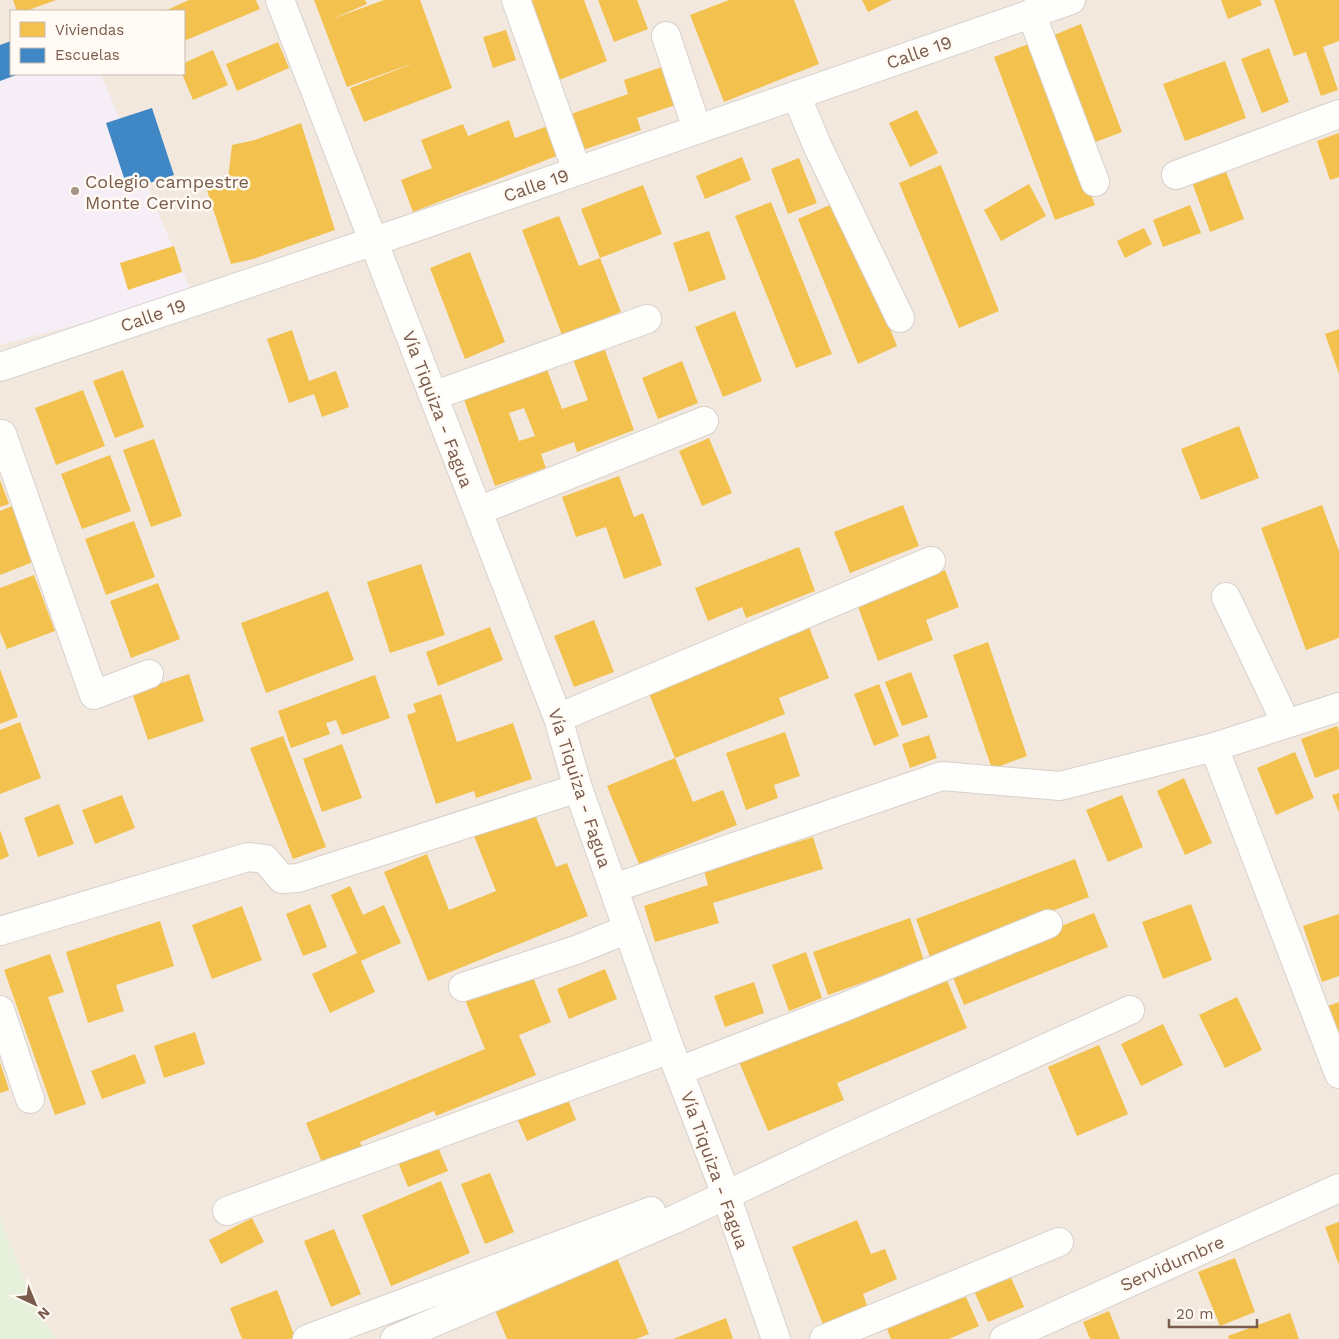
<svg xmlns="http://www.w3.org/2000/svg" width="1339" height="1339" viewBox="0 0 1339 1339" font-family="'Work Sans',sans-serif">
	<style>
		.residential { fill: #f2e8de; fill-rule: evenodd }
		.education { fill: #f6eef6 }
		.green { fill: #e7f0db }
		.homes { fill: #f2c14e; fill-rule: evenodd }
		.schools { fill: #3f88c5 }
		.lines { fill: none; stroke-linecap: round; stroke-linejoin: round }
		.minor-casing { stroke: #d7d1cb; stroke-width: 30 }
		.minor { stroke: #fefefd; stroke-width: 28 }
		.poi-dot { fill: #a69286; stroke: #fffaf3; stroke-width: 2 }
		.labels { text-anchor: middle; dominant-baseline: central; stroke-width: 5; stroke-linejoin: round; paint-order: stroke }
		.street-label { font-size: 18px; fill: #7a5c4d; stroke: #fffaf3 }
		.poi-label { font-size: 18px; fill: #7a5c4d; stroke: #fffaf3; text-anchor: start }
	</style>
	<rect width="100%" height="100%" fill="#f9f5f0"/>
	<!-- residential -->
	<path class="residential" d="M 0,0 L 1339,0 L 1339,1339 L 56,1339 L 34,1305 L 0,1217 ZM 11,11 L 184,11 L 184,74 L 11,74 Z"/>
	<!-- education -->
	<path class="education" d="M 11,42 L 11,74 L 101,74 L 192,294 L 0,345 L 0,46 Z"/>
	<!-- green -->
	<path class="green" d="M 0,1217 L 34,1305 L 56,1339 L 0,1339 Z"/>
	<!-- homes -->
	<path class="homes" d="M 13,0 L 56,0 L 26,11 L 17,11 Z
		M 189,0 L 256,0 L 260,9 L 184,41 L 184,11 L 168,11 L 167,10 Z
		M 314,0 L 365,0 L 367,4 L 332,19 L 384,0 L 420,0 L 452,88 L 364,122 L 350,88 L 419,61 L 347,87 Z
		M 528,0 L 584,0 L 607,61 L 559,80 Z
		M 598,0 L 637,0 L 648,29 L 614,42 Z
		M 729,0 L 794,0 L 819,64 L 724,102 L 690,15 Z
		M 862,0 L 892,0 L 868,12 Z
		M 1221,0 L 1260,0 L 1262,5 L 1228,19 Z
		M 1274,0 L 1339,0 L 1339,41 L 1323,47 L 1338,90 L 1321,96 L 1306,52 L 1294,56 Z
		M 1081,24 L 1122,132 L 1085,146 L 1044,39 Z
		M 506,30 L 516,60 L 493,68 L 483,37 Z
		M 278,42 L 289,68 L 237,91 L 226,64 Z
		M 1034,42 L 1095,205 L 1055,220 L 994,57 Z
		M 1269,48 L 1289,102 L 1262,113 L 1241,59 Z
		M 213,50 L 228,85 L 193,100 L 182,74 L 184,74 L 184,63 Z
		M 1225,61 L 1246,118 L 1185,141 L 1163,84 Z
		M 665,66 L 678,104 L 637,118 L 641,130 L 580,151 L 568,115 L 628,94 L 624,80 Z
		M 917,110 L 938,153 L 910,167 L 889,123 Z
		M 509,120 L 515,138 L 548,126 L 559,155 L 413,212 L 401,180 L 432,168 L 421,140 L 463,124 L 468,136 Z
		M 301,123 L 335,230 L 253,259 L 231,264 L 205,184 L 228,179 L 232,145 L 255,140 Z
		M 1339,133 L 1339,177 L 1330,180 L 1317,141 Z
		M 742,157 L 751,180 L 705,199 L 696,176 Z
		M 799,158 L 817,203 L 788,214 L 771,169 Z
		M 941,165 L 999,311 L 959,328 L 899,183 Z
		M 1225,169 L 1244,219 L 1210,232 L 1192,182 Z
		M 1029,184 L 1046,216 L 1001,241 L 984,210 Z
		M 643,185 L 662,234 L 600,258 L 581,209 Z
		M 839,201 L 897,346 L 858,364 L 798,219 Z
		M 771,202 L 832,354 L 796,368 L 735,216 Z
		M 1190,205 L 1201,233 L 1163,247 L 1153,220 Z
		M 559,216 L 579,266 L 600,258 L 621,312 L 562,335 L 522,230 Z
		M 1144,228 L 1152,244 L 1125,258 L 1117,241 Z
		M 709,231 L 726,279 L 689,292 L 673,243 Z
		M 174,246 L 182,272 L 128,290 L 120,263 Z
		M 470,252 L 505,342 L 465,359 L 430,268 Z
		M 735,311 L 762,381 L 723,397 L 695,327 Z
		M 1339,329 L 1339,374 L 1325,334 Z
		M 292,330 L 309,381 L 336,371 L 349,407 L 322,417 L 314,394 L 289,403 L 267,339 Z
		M 602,342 L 634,430 L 577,452 L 574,442 L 541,454 L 546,468 L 495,486 L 462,394 L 545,364 L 562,409 L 588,400 L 571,354 ZM 524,408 L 535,436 L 519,441 L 509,413 Z
		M 682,361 L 698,403 L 658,419 L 642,378 Z
		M 123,370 L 144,427 L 115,438 L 93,381 Z
		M 83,390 L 105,446 L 56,465 L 35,408 Z
		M 1239,426 L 1259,478 L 1201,500 L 1181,449 Z
		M 709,438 L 732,493 L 702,506 L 679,451 Z
		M 154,439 L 182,516 L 151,527 L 123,450 Z
		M 110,455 L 131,511 L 82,529 L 61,474 Z
		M 619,476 L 634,517 L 643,513 L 662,565 L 624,579 L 606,527 L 576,537 L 562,497 Z
		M 0,480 L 9,504 L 0,507 Z
		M 903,505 L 919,546 L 850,573 L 834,532 Z
		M 1322,505 L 1339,551 L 1339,638 L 1306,650 L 1261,528 Z
		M 12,506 L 33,562 L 0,575 L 0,511 Z
		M 134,521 L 155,577 L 106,595 L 85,539 Z
		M 799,547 L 815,591 L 746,618 L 742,607 L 708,621 L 695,588 Z
		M 421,564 L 445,635 L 390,653 L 367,582 Z
		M 945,570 L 959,607 L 926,620 L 933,640 L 878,661 L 857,604 Z
		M 34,575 L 55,631 L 7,649 L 0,632 L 0,588 Z
		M 158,583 L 180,639 L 131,658 L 110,601 Z
		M 328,591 L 354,660 L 266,693 L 241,623 Z
		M 594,620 L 614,672 L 574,687 L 554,636 Z
		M 490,627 L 503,660 L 438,686 L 426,652 Z
		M 809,627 L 829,678 L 779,698 L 785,714 L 675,758 L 648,691 Z
		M 988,642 L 1027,756 L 992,769 L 953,655 Z
		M 0,669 L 18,717 L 0,724 Z
		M 911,672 L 928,717 L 902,726 L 885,682 Z
		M 189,674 L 204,721 L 148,740 L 132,693 Z
		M 375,675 L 390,718 L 342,735 L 336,720 L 326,723 L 330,734 L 291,748 L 278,711 Z
		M 879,684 L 899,736 L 874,746 L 854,694 Z
		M 441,694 L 457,742 L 513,723 L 532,779 L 476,798 L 474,791 L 436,804 L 407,715 L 416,712 L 413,704 Z
		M 20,722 L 41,778 L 0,794 L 0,730 Z
		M 1337,726 L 1339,731 L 1339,769 L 1315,778 L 1301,739 Z
		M 785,732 L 800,776 L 774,785 L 778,798 L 746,810 L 726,753 Z
		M 929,735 L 937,758 L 910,768 L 902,744 Z
		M 283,736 L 326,847 L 293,859 L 250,748 Z
		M 342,744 L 362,798 L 322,812 L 303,759 Z
		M 1295,752 L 1314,798 L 1276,815 L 1257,768 Z
		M 675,758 L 693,802 L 723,790 L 737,825 L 639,864 L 607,786 Z
		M 1184,778 L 1212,843 L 1185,855 L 1157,791 Z
		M 1339,793 L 1339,813 L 1332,795 Z
		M 122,795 L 135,828 L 95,844 L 82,810 Z
		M 1122,795 L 1143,847 L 1108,862 L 1086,810 Z
		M 59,804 L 74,844 L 38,857 L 24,818 Z
		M 534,812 L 556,867 L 567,863 L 588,916 L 428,981 L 384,872 L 427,854 L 449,910 L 496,891 L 474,836 Z
		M 0,830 L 9,856 L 0,860 Z
		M 813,837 L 823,869 L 713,903 L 719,923 L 655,942 L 644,906 L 708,885 L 704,871 Z
		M 1075,859 L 1089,897 L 930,957 L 916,919 Z
		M 350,886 L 363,915 L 384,905 L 401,943 L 361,961 L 375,992 L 330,1013 L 312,974 L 357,953 L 331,895 Z
		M 310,904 L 327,947 L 303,956 L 286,914 Z
		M 1191,904 L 1212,960 L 1163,979 L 1142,922 Z
		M 242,906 L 262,960 L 212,979 L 192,925 Z
		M 1094,913 L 1108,947 L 964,1005 L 950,970 Z
		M 1339,914 L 1339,976 L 1322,982 L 1303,926 Z
		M 910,918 L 924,961 L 828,995 L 813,952 Z
		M 160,921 L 174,966 L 116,985 L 124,1011 L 88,1023 L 66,952 Z
		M 806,952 L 822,998 L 789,1011 L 772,965 Z
		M 50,954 L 64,992 L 48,997 L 86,1104 L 55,1115 L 4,970 Z
		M 605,969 L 617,999 L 569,1019 L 557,989 Z
		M 943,971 L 967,1028 L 837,1083 L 844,1100 L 768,1131 L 737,1057 Z
		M 531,972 L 551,1022 L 519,1035 L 536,1075 L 436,1116 L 434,1111 L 360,1142 L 365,1154 L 325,1170 L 306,1123 L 485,1049 L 465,1000 Z
		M 754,982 L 764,1013 L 725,1027 L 714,996 Z
		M 1237,997 L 1262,1050 L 1225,1068 L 1199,1015 Z
		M 1339,1002 L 1339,1031 L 1337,1032 L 1328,1006 Z
		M 1163,1024 L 1183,1065 L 1141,1086 L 1121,1044 Z
		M 195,1032 L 205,1064 L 164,1078 L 154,1046 Z
		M 1099,1045 L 1128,1114 L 1077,1136 L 1048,1067 Z
		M 135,1054 L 146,1083 L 102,1099 L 91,1071 Z
		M 0,1062 L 9,1090 L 0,1093 Z
		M 567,1097 L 576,1120 L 527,1141 L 517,1118 Z
		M 435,1140 L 448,1171 L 408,1187 L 396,1157 Z
		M 490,1173 L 514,1232 L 485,1244 L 461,1184 Z
		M 441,1181 L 470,1253 L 391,1286 L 362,1215 Z
		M 252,1218 L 264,1242 L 221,1264 L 209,1240 Z
		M 857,1220 L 871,1254 L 885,1249 L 897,1279 L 863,1294 L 870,1314 L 826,1332 L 792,1247 Z
		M 1339,1222 L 1339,1265 L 1325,1227 Z
		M 334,1229 L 361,1294 L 331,1307 L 304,1241 Z
		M 615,1253 L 649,1334 L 636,1339 L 507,1339 L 493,1305 Z
		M 1235,1258 L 1255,1312 L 1220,1326 L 1198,1272 Z
		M 1009,1273 L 1024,1307 L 988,1322 L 973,1289 Z
		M 277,1290 L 295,1337 L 290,1339 L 242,1339 L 230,1308 Z
		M 955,1290 L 960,1299 L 966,1297 L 979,1326 L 949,1339 L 891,1339 L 884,1321 Z
		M 1109,1311 L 1120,1339 L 1090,1339 L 1083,1322 Z
		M 1290,1313 L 1299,1339 L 1229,1339 L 1228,1336 Z
		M 726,1318 L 733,1339 L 673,1339 Z"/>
	<!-- schools -->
	<path class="schools" d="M 11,41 L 11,74 L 19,74 L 0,81 L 0,45 Z
		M 152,108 L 174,175 L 128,190 L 106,123 Z"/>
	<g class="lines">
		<defs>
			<path id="minor" d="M 280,0 L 558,718 L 578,788 L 670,1049 L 722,1184 L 776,1339
				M 516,0 L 577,171
				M 1031,13 L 1095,182
				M 666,36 L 697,129
				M 796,95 L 817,145 L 900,318
				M 1176,175 L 1339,114
				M 0,367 L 422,225 L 1071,0
				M 433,396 L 647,319
				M 0,435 L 2,434 L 94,695 L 149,674
				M 478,511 L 704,421
				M 1226,597 L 1286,723
				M 558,718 L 931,561
				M 1214,747 L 1339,1074
				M 614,888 L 942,776 L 1060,786 L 1214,747 L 1339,707
				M 0,931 L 248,857 L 265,859 L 282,879 L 298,878 L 578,788
				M 463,987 L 576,950 L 628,929
				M 0,1010 L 30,1099
				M 679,1071 L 842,1008 L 1048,924
				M 227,1211 L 670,1049
				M 307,1339 L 651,1211
				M 395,1339 L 675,1219 L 839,1142 L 1130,1010
				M 824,1339 L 1059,1242
				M 1004,1339 L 1339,1188"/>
		</defs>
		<!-- minor casing -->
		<use href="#minor" class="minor-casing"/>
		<!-- minor -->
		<use href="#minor" class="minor"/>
	</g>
	<!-- markers -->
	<circle class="poi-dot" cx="75" cy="191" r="5"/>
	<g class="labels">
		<!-- street labels -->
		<g class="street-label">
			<text transform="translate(919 52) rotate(-19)">Calle 19</text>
			<text transform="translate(536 185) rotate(-19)">Calle 19</text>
			<text transform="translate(153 315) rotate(-19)">Calle 19</text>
			<text transform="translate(438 409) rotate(69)">Vía Tiquiza - Fagua</text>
			<text transform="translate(580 788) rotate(72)">Vía Tiquiza - Fagua</text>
			<text transform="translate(715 1170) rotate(70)">Vía Tiquiza - Fagua</text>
			<text transform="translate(1172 1263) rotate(-24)">Servidumbre</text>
		</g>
		<!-- poi labels -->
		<g class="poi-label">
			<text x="85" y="181">Colegio campestre<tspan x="85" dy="21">Monte Cervino</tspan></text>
		</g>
	</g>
	<!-- legend -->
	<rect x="10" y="10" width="175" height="65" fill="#fffaf3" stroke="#cabbb1"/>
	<rect x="20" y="22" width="25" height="15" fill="#f2c14e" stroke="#cabbb1"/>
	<text x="55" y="35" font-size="15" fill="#7a5c4d">Viviendas</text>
	<rect x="20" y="48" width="25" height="15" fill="#3f88c5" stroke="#cabbb1"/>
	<text x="55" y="60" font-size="15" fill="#7a5c4d">Escuelas</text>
	<!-- north arrow -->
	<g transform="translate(35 1304) rotate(136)" stroke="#fffaf3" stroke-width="4" paint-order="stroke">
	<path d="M0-4L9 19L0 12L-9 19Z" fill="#7a5c4d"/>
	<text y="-8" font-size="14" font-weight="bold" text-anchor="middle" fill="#7a5c4d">N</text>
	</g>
	<!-- scale -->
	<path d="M1169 1319v8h88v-8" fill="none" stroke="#7a5c4d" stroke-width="2.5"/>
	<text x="1176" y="1319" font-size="15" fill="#7a5c4d" stroke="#fffaf3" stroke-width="4" paint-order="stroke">20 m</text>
</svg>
